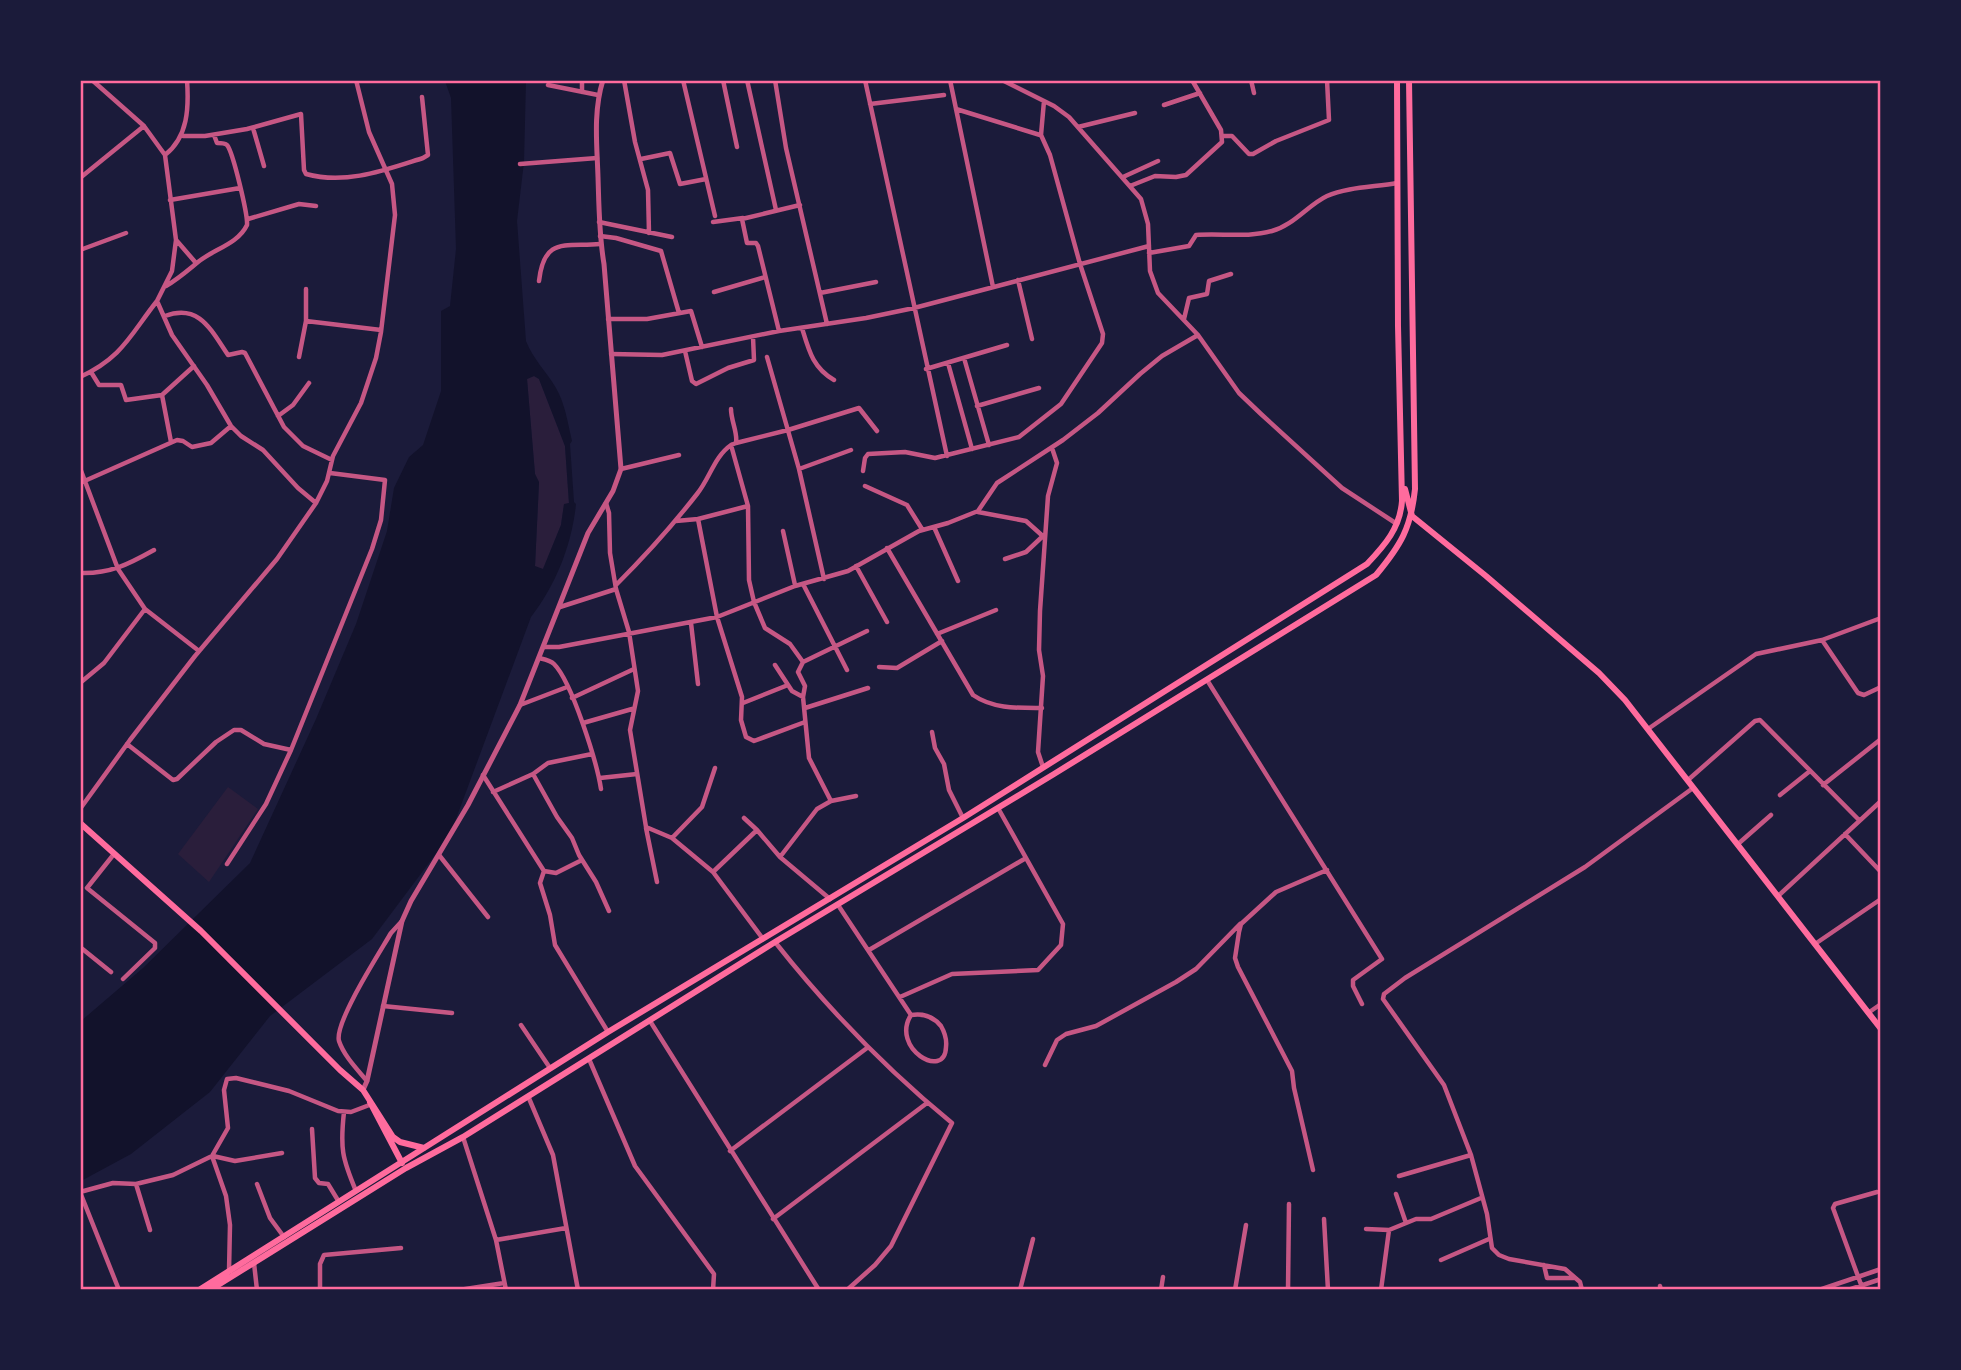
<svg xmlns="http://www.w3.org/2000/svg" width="1961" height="1370" viewBox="0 0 1961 1370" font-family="'DM Sans',sans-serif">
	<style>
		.green { fill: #2a1e3b }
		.water { fill: #12122b; fill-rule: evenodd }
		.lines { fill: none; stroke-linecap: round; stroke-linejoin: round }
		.minor { stroke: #c65784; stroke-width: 4.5 }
		.tertiary { stroke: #c65784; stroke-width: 5 }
		.primary { stroke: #ff6b9d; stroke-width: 6 }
		.neatline { fill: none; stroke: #ff6b9d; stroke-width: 2.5 }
	</style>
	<rect width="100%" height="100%" fill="#1b1b3a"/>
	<!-- green -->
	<path class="green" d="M 534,376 L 539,379 L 565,446 L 569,503 L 564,505 L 561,525 L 543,569 L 535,567 L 539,483 L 535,474 L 527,379 Z
		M 228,787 L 258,809 L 209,882 L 178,854 Z"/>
	<!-- water -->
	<path class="water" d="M 445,81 L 526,81 L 524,162 L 517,221 L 526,341 C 533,359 546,371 556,388 C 565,403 568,424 572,441 L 570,444 L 574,502 L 576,504 C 572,544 556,585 531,617 L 450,835 L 372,939 L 270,1016 L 210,1092 L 131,1154 L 81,1181 L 81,1021 L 143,968 L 250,863 L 316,719 L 356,624 L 387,531 L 394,488 L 409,457 L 423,445 L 441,391 L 441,311 L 450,306 L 456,249 L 451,98 ZM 534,376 L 539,379 L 565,446 L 569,503 L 564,504 L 561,525 L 543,569 L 535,566 L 539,482 L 535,474 L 527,379 Z"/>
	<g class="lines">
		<!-- minor -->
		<path class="minor" d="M 92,80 L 144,126 L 165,155
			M 187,80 C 189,108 188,137 165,155 L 176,240 L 172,271 L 157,301 L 172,335 L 207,385 L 231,426 L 241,436 L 263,450 L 298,488 L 316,503
			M 582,80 L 582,92
			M 624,80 L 635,142 L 648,190 L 649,233
			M 683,80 L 715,216
			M 723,80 L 737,147
			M 747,80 L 776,210
			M 775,80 L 786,148 L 827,324
			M 865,80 L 947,456
			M 950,80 L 993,287
			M 1002,80 L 1054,106 L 1069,117 L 1141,199 L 1148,224 L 1150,271 L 1158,293 L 1198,335 L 1239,393 L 1261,414 L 1342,488 L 1397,524
			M 1251,80 L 1254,93
			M 548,85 L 598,95
			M 870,104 L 944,95
			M 1164,105 L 1200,93
			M 956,109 L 1040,135
			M 1078,127 L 1135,113
			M 253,128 L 264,166
			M 183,136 L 205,136 L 247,129 L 301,114 L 304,170 L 306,174 C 346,185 385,170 423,158 L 428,155 L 422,97
			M 1223,136 L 1232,136 L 1249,154 L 1253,154 L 1276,141 L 1329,120 L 1327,80
			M 641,159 L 670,153 L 680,184 L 706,179
			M 520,164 L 597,158
			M 1123,177 L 1158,161
			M 80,178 L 144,126
			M 1130,186 L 1155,176 L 1176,177 L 1186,175 L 1222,142 L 1221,130 L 1192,80
			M 170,200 L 240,188
			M 248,219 L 299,204 L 316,206
			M 599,222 L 672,237
			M 713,222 L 743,218
			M 600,236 L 616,238 L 661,251 L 679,313
			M 177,241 L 196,263
			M 80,250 L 126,233
			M 1149,253 L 1189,246 L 1196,235 C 1221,233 1248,238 1272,231 C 1294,225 1308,205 1327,196 C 1347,187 1375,187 1397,183
			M 1018,280 L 1032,339
			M 539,281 C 544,237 564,247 600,244
			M 166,286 C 178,279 187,271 198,262 C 214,249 238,244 247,225 C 248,215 233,152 227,145 C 225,143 220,143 217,143 L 214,135
			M 714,292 L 765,277
			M 820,293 L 876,282
			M 165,316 C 199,303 211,330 228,355 L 242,352 L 245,353 L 284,427 L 303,446 L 332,460
			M 608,319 L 647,319 L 691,311 L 702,347
			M 1184,319 L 1189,298 L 1207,294 L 1209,281 L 1231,274
			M 306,321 L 306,289
			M 802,328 C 809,351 813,368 834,380
			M 779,331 L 758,246 L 756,243 L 747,243 L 742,219 L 800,205
			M 685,351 L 692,381 L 696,384 L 728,368 L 754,360 L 753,337
			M 611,354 L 662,355 L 779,331 L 866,318 L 914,308 L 1149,246
			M 299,357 L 306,321 L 381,330
			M 767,357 L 799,469 L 824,579
			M 964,358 L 989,445
			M 948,363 L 972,449
			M 926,369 L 1007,345
			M 91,372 L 99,385 L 121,385 L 126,400 L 162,395 L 171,442
			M 80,377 C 123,357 130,335 157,301
			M 162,395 L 194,366
			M 977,406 L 1039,388
			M 731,409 C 731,421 738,433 736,443 L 731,445 L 748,506 L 749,580 L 754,602 L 765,628 L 790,644 L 803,662 L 798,672 L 805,686 L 803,697 L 809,758 L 831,801
			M 278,416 L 293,405 L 309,383
			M 736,443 L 788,430 L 859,408 L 877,431
			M 80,468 L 118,569 L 145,609 L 199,651
			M 621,469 L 679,455
			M 799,469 L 851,450
			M 863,471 L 865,458 L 868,454 L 905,452 L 935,458 L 1019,437 L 1061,404 L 1102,343 L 1103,334 L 1080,264 L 1050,155 L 1041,135 L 1044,101
			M 80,483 L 177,440 L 183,441 L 192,447 L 211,443 L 231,426
			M 865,486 L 907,505 L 922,529
			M 606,503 L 609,513 L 610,553 L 616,589 L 629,632 L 638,691 L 630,730 L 646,827 L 672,838 L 713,872 L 763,939
			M 748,506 L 698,519 L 717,617 L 742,697 L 741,720 L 746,737 L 754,741 L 805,722
			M 978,512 L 1026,521 L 1045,538
			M 676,521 L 698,519
			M 934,527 L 958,581
			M 783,531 L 795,585
			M 887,548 L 973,695 C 993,709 1018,708 1042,708
			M 1005,559 L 1026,552 L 1043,536
			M 856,566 L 887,622
			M 80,573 C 110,574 129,564 154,550
			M 803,584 L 847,670
			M 616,585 C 645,556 672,526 697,494 C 710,478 714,457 731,445
			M 560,607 L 616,589
			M 691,623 L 698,684
			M 937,634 L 996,610
			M 1822,640 L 1858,693 L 1864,695 L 1881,687
			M 544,647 L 559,647 L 717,617 L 795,586 L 848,571 L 919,531 L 948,523 L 978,511 L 997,483 L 1063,440 L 1098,413 L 1140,374 L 1162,356 L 1198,335
			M 539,658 C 543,659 550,660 554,664 C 572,682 597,763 601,789
			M 803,662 L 867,631
			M 775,665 L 792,691 L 803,697
			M 879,667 L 897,668 L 942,641
			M 1207,680 L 1382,959 L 1353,980 L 1353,986 L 1362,1004
			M 80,683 L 104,663 L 145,609
			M 572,698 L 634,669
			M 743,703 L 788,685
			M 520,705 L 567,687
			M 805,708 L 868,688
			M 583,723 L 632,709
			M 1648,729 L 1756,654 L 1822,640 L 1881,618
			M 932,732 L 935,748 L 944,764 L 949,790 L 963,818
			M 127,744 L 173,780 L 177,779 L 216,742 L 234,730 L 241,730 L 264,744 L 291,750
			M 1043,767 L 1038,752 L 1043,676 L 1039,650 L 1040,611 L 1048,496 L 1057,463 L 1052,448
			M 533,774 L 557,817 L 572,838 L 579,855 L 596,882 L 609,911
			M 483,775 L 544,871 L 540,883 L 550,915 L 555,945 L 608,1032
			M 600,778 L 637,774
			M 1688,780 L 1755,721 L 1760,720 L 1859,820
			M 1823,785 L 1881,739
			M 493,792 L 533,774 L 548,763 L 592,754
			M 1780,795 L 1810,771
			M 80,809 L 130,740 L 195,656 L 277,559 L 316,503 L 327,481 L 333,456 L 361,403 L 376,358 L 381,332 L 395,215 L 392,184 L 369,132 L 356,80
			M 744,818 L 757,830 L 780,857 L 830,899
			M 646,828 L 657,882
			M 1845,834 L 1881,872
			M 672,838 L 702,807 L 715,768
			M 1738,844 L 1771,815
			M 114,854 L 87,888 L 155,943 L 155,948 L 123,979
			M 439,855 L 488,917
			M 780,857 L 817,809 L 831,801 L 856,796
			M 227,864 L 266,804 L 291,750 L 372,549 L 381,520 L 385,480 L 330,473
			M 544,871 L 556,873 L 582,860
			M 713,872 L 757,830
			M 1778,896 L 1881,801
			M 838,905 L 911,1015
			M 775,942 C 828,1009 886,1069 952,1123 L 891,1246 L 875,1265 L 847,1290
			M 1815,944 L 1881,899
			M 80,947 L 111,972
			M 869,950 L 1026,858
			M 900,997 L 952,974 L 1038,970 L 1061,945 L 1063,924 L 998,808
			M 383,1006 L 452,1013
			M 1868,1013 L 1881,1004
			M 911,1015 C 923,1013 933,1016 941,1026 C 945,1033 947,1039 946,1047 C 945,1081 890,1048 911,1015 Z
			M 650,1021 L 819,1290
			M 521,1025 L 550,1068
			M 589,1059 L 635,1166 L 714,1274 L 713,1290
			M 1045,1065 L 1057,1040 L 1066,1034 L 1096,1026 L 1176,982 L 1196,969 L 1240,924
			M 367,1081 C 357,1069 344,1056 339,1041 C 334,1023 380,952 391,933 L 402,921
			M 528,1096 L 553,1155 L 578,1290
			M 344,1112 C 340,1148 342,1158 356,1191
			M 312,1129 L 315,1178 L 319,1183 L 328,1184 L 339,1202
			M 463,1137 L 496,1240 L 506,1290
			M 730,1151 L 867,1048
			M 212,1156 L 226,1196 L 230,1225 L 229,1271
			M 213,1156 L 235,1161 L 282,1153
			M 1313,1170 L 1294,1088 L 1292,1071 L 1238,967 L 1235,958 L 1239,932 L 1241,924 L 1276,892 L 1327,870
			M 1399,1176 L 1471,1155
			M 136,1184 L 150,1230
			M 257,1184 L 270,1218 L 284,1237
			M 1396,1194 L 1406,1223
			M 773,1219 L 927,1103
			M 1324,1219 L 1328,1290
			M 1366,1229 L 1389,1230 L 1416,1219 L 1431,1219 L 1481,1198
			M 496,1240 L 566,1228
			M 1441,1260 L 1489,1239
			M 254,1263 L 257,1290
			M 1544,1265 L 1547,1278 L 1575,1278
			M 1660,1286 L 1661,1290
			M 119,1290 L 80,1192 L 113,1183 L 136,1184 L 173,1175 L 212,1156 L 228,1128 L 224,1090 L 227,1079 L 236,1078 L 289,1091 L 338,1111 L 351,1112 L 372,1104
			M 320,1290 L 320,1264 L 324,1255 L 401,1248
			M 459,1290 L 504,1283
			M 1020,1290 L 1033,1239
			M 1161,1290 L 1163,1277
			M 1235,1290 L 1246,1225
			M 1288,1290 L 1289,1204
			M 1381,1290 L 1389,1230
			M 1582,1290 L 1580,1282 L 1565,1269 L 1509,1259 L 1499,1255 L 1492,1248 L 1487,1214 L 1471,1155 L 1444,1085 L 1383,999 L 1384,994 L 1405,978 L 1585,867 L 1693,788
			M 1819,1290 L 1881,1269
			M 1848,1290 L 1881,1279
			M 1863,1290 L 1833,1208 L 1835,1204 L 1877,1192"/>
		<!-- tertiary -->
		<path class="tertiary" d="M 363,1090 L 367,1081 L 402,921 L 411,901 L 468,805 L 520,705 L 588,533 L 613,491 L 621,469 L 604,264 C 599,235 599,206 598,177 C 597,145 593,112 603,80"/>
		<!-- primary -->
		<path class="primary" d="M 1405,489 L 1412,516 L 1486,576 L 1599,673 L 1625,700 L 1881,1029
			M 80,823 L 201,931 L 340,1070 L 363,1090 L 393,1137 L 400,1142 L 424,1148
			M 370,1102 L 402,1163
			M 199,1290 L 608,1032 L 963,818 L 1367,564 C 1385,545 1400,528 1402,501 L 1398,326 L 1397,80
			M 210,1290 L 406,1168 L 463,1137 L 775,942 L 1054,774 L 1376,575 C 1401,545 1411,528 1415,489 L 1409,80"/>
	</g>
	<!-- border -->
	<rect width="1961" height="1370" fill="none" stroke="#1b1b3a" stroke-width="164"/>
	<rect x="82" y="82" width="1797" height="1206" class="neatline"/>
</svg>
